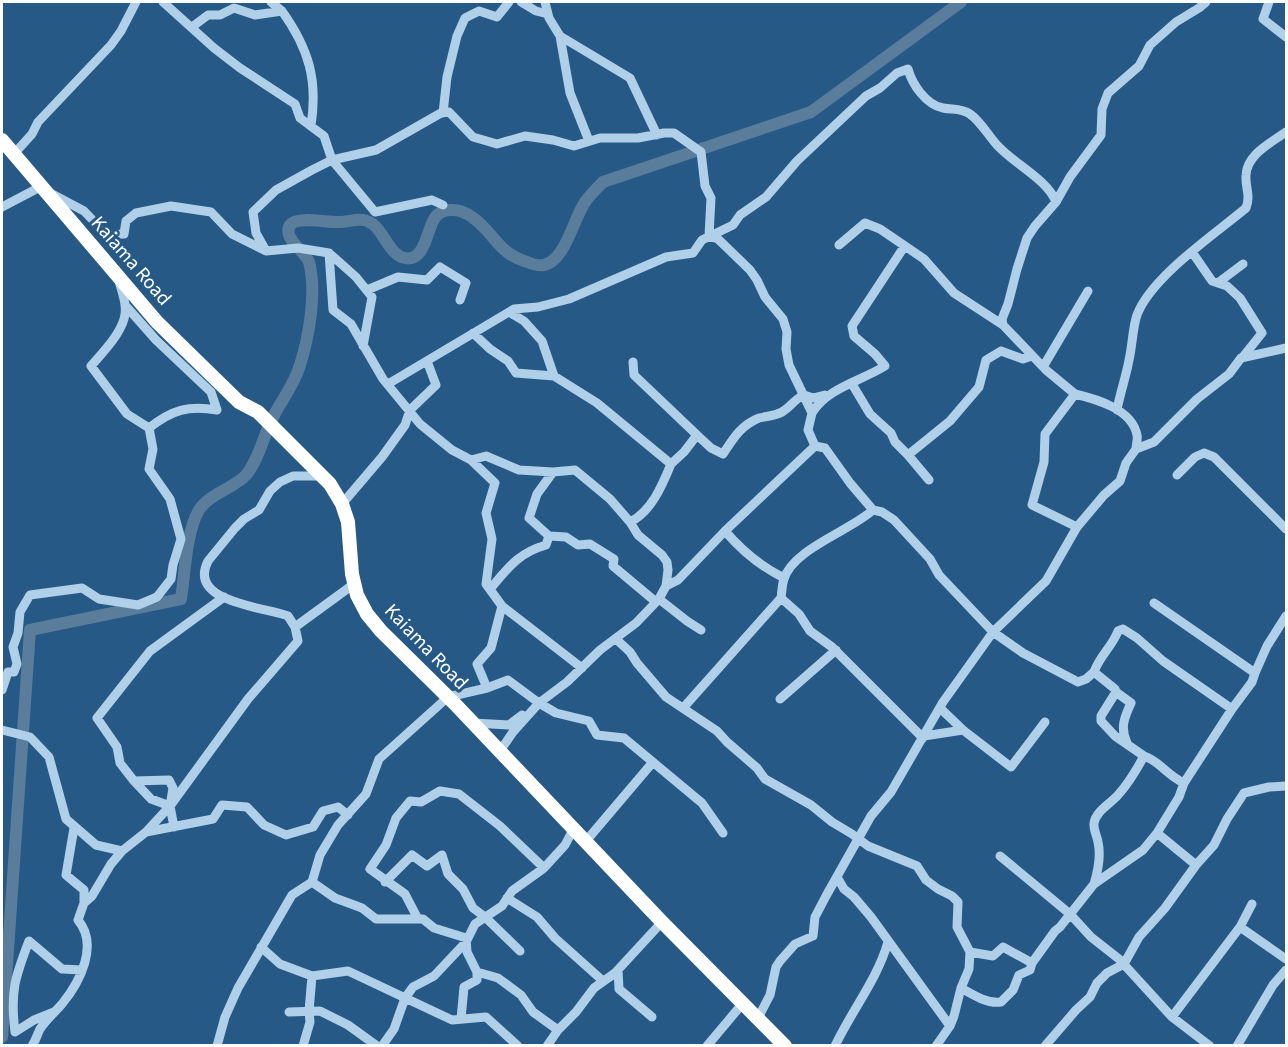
<svg xmlns="http://www.w3.org/2000/svg" width="1288" height="1047" viewBox="0 0 1288 1047" font-family="'Source Sans 3',sans-serif">
	<style>
		.lines { fill: none; stroke-linecap: round; stroke-linejoin: round }
		.river { stroke: #5a7d9b; stroke-width: 12 }
		.minor { stroke: #b0cfe8; stroke-width: 9 }
		.highway { stroke: #fff; stroke-width: 14 }
		.labels { text-anchor: middle; dominant-baseline: central; stroke-width: 6; stroke-linejoin: round; paint-order: stroke }
		.street-label { font-size: 20px; fill: #fff; stroke: #265985 }
	</style>
	<rect width="100%" height="100%" fill="#265985"/>
	<g class="lines">
		<!-- river -->
		<path class="river" d="M 2,1037 L 30,630 L 181,599 C 185,573 186,532 199,510 C 210,493 233,489 246,475 C 258,461 263,438 271,421 C 280,402 294,386 300,365 C 309,337 317,291 309,262 C 306,252 280,237 291,224 C 299,216 329,223 340,222 C 348,222 355,219 363,220 C 366,220 372,223 375,226 C 384,234 391,256 405,258 C 424,262 427,232 433,221 C 440,206 460,208 472,217 C 494,232 497,253 527,262 C 532,264 539,266 544,265 C 565,261 574,218 585,202 C 590,195 597,188 603,182 L 811,112 L 961,2"/>
		<!-- minor -->
		<path class="minor" d="M 163,2 L 214,48 L 240,68 L 295,104 L 300,118 L 324,136 L 332,160 L 375,212 L 432,200 L 443,205
			M 271,2 L 282,11
			M 521,2 L 536,11 L 548,14
			M 545,2 L 549,18 L 560,36 L 630,78 L 657,135
			M 1269,2 L 1263,19 L 1286,37
			M 192,27 L 208,15 L 220,15 L 234,8 L 255,15 L 282,11 C 309,49 318,80 311,126
			M 560,36 L 570,93 L 589,141
			M 443,113 L 447,77 L 457,36 L 465,18 L 479,11 L 497,17 L 509,2
			M 13,155 L 32,134 L 38,122 L 111,45 L 121,31 L 136,2
			M 52,194 L 84,211 L 107,235 L 124,234 L 126,221 L 136,213 L 171,206 L 211,212 L 232,234 L 266,251 L 298,248 L 329,253 L 333,310 L 351,324 L 383,379 L 420,424 L 452,450 L 471,460 L 486,456 L 519,470 L 553,472 L 575,470 L 610,499 L 630,522 L 638,535 L 662,555 L 667,562 L 668,570 L 666,586 L 659,599 L 636,623 L 600,650 L 567,682 L 539,703 L 513,732 L 500,751
			M 2,207 L 42,186
			M 839,245 L 865,223 L 880,229 L 924,259 L 954,293 L 1003,325
			M 266,251 L 256,233 L 253,212 L 276,190 L 312,170 L 332,160 L 376,150 L 441,113 L 449,112 L 473,137 L 497,144 L 525,136 L 553,140 L 574,146 L 600,138 L 638,138 L 664,133 L 674,133 L 701,152 L 705,186 L 711,198 L 709,236 L 718,239 L 750,270 L 757,280 L 765,297 L 783,319 L 787,332 L 786,349 L 789,365 L 812,413 L 808,430 L 815,446 L 825,448 L 850,483 L 873,510 C 850,531 793,549 784,579 C 782,584 782,592 781,598 L 799,614 L 810,631 L 832,647 L 923,738
			M 1192,252 L 1212,281 L 1227,286 L 1240,298 L 1262,333 L 1242,358
			M 329,253 L 356,277 L 372,297 L 363,346
			M 1219,282 L 1243,264
			M 367,290 L 398,277 L 427,280 L 440,267 L 466,283 L 460,300
			M 125,305 L 156,340 L 211,392 L 217,410 C 188,405 172,410 149,428
			M 509,312 L 524,321 L 542,341 L 554,376 L 597,403 L 671,464 C 662,486 651,512 630,522
			M 473,333 L 490,349 L 508,361 L 516,373 L 554,376
			M 633,362 L 634,375 L 697,435 L 684,452 L 671,464
			M 1043,367 L 1088,291
			M 388,384 L 514,309 L 538,307 L 569,299 L 666,257 L 693,253 L 702,240 L 733,225 L 740,215 L 766,197 L 797,161 L 866,96 L 880,88 L 897,73 L 908,69 C 912,84 926,105 943,108 C 953,110 961,108 970,114 C 981,122 988,135 997,145 C 1014,164 1047,179 1056,202
			M 852,384 L 870,414 L 891,433 L 895,442 L 908,455
			M 1075,394 C 1096,399 1132,409 1137,435 C 1138,439 1136,445 1136,449
			M 1117,410 C 1120,393 1126,377 1129,360 C 1132,348 1133,325 1137,315 C 1151,277 1215,234 1246,208 C 1251,194 1245,188 1246,175 C 1247,154 1271,143 1286,132
			M 812,413 C 827,388 861,381 885,366 L 875,354 L 854,336 L 852,326 L 904,247
			M 697,435 L 711,448 L 723,454 C 733,439 741,425 759,418 C 767,416 775,416 782,412 C 791,407 793,400 804,395 L 813,398 L 825,395
			M 471,460 L 495,483 L 486,513 L 492,539 L 486,584 L 502,606 L 582,668
			M 1177,475 L 1195,457 L 1204,453 L 1214,457 L 1286,529
			M 929,480 L 908,455 L 950,421 L 979,387 L 986,360 L 1001,351 L 1023,359 L 1032,356
			M 342,504 L 382,457 L 405,425 L 410,410 L 436,385 L 427,361
			M 873,510 L 882,512 L 894,520 L 930,559 L 939,575 L 993,632 L 1023,653 L 1078,682 L 1086,679 L 1094,672
			M 1077,527 L 1104,495 L 1120,481 L 1126,463 L 1136,449 L 1154,442 L 1197,399 L 1229,374 L 1241,358 L 1286,348
			M 725,531 C 742,551 760,566 784,578
			M 549,536 L 529,518 L 537,494 L 553,472
			M 666,586 L 678,580 L 725,531 L 815,446
			M 490,589 C 508,568 518,553 546,545 L 549,536 L 566,537 L 578,545 L 590,544 L 614,559 L 613,566 L 656,602
			M 659,599 L 687,621 L 701,630
			M 1154,603 L 1255,673 L 1252,682 L 1232,709
			M 295,627 L 354,584
			M 616,639 L 630,652 L 637,663 L 666,697 L 717,731 L 727,742 L 757,768 L 765,779 L 811,805 L 832,822 L 852,834 L 868,846 L 917,866 L 926,880 L 938,889 L 952,896 L 958,902 L 957,927 L 970,952
			M 1255,673 L 1267,646 L 1286,616
			M 487,688 L 508,680 L 539,703 L 556,713 L 589,721 L 597,735 L 624,738 L 702,803 L 723,833
			M 2,690 L 8,672 L 14,672 L 17,664 L 13,647 L 18,633 L 20,612 L 30,595 L 82,588 L 99,599 L 138,605 L 157,597 L 171,579 L 173,565 L 181,539 L 170,499 L 149,469 L 153,449 L 149,428 L 127,414 L 91,366 C 103,352 119,336 124,319 C 128,307 122,292 119,281
			M 1116,692 L 1131,703 C 1124,718 1120,728 1127,743
			M 780,699 L 836,650
			M 684,707 L 781,598
			M 940,708 L 963,730 L 1011,767 L 1045,722
			M 473,723 L 509,725 L 522,715
			M 2,730 L 30,737 L 49,757 L 66,819 L 96,845 L 122,851
			M 924,736 L 963,730
			M 1144,756 L 1115,736 L 1101,721 L 1101,716 L 1116,692 L 1115,689 L 1094,672 C 1100,655 1112,647 1118,631 L 1123,629 L 1137,638 L 1163,661 L 1232,709 L 1184,783
			M 134,781 L 120,763 L 117,747 L 97,718 L 150,651 L 224,597
			M 170,806 L 151,799 L 134,781 L 169,780 L 173,788 L 170,806 L 174,827
			M 74,828 L 66,875 L 84,890 L 84,903
			M 146,832 L 213,819 L 222,805 L 247,807 L 264,825 L 286,835 L 313,827 L 323,811 L 338,807 L 348,815
			M 586,841 L 653,762
			M 1000,856 L 1070,914 L 1091,937 L 1119,959 L 1172,1017 L 1210,1046
			M 837,877 L 844,889 L 854,897 L 871,917 L 950,1026
			M 312,882 L 335,898 L 362,908 L 376,919 L 423,919 L 434,928 L 466,938 L 467,952 L 477,972 L 498,978 L 521,995 L 533,1012 L 558,1030
			M 385,882 L 412,855 L 427,866 L 442,855 L 448,874 L 463,889 L 473,908 L 485,917 L 520,951
			M 1094,884 C 1098,871 1101,855 1098,842 C 1097,835 1093,830 1094,823 C 1096,811 1110,804 1118,795 C 1129,783 1137,769 1144,756 C 1160,761 1166,775 1184,783 L 1179,797 L 1157,833
			M 507,898 L 537,917 L 555,938 L 603,981
			M 418,919 L 405,894 L 370,869 L 386,845 L 396,818 L 410,801 L 421,802 L 440,791 L 459,794 L 500,826 L 544,868
			M 1240,927 L 1252,904
			M 261,947 L 280,964 L 312,976 L 348,971 L 452,1020 L 486,1017 L 518,1046
			M 618,970 L 619,989 L 652,1017
			M 961,988 C 973,995 987,1004 1001,1002 L 1013,990 L 1019,975 L 1030,970 L 1032,963
			M 54,1012 L 34,1020 L 15,1032 C 10,992 15,977 29,941 L 62,969 L 82,970
			M 289,1012 L 320,1011 L 348,1025 L 377,1046
			M 1172,1017 L 1240,927 L 1286,959
			M 758,1018 L 770,995 L 776,967 L 780,961 L 795,944 L 813,936 L 815,917 L 826,896 L 871,816 L 891,792 L 943,702 L 993,632 L 1046,581 L 1077,527 L 1032,505 L 1044,462 L 1045,434 L 1075,394 L 1046,370 L 1003,325 L 1002,319 L 1008,304 L 1017,269 L 1027,238 L 1035,226 L 1056,202 L 1070,177 L 1101,135 L 1102,109 L 1108,93 L 1139,66 L 1150,45 L 1176,22 L 1199,8 L 1206,2
			M 461,1019 L 464,987 L 477,980 L 477,972
			M 32,1046 C 36,1040 37,1035 40,1029 C 46,1020 55,1012 62,1004 C 80,982 99,945 78,920 L 84,903 L 92,896 L 111,864 L 122,851 L 146,832 L 170,806 L 248,699 L 298,641 L 295,627 L 288,616 C 266,607 187,603 208,561 L 235,528 L 244,519 L 259,510 L 270,491 L 280,482 L 293,476 L 324,476
			M 217,1046 L 225,1017 L 238,988 L 292,895 L 312,882 L 320,855 L 338,825 L 366,794 L 379,759 L 448,697 L 487,688 L 477,664 L 491,648 L 502,606
			M 303,1046 L 310,1022 L 309,1011 L 312,976
			M 382,1046 L 394,1029 L 405,998 L 413,987 L 434,976 L 466,942 L 475,924 L 502,906 L 512,891 L 544,868 L 565,845 L 574,828
			M 547,1046 L 558,1030 L 576,1012 L 594,988 L 615,973 L 662,922
			M 707,1046 L 743,1003
			M 835,1046 C 852,1010 877,980 888,942
			M 936,1046 L 950,1026 L 954,1016 L 961,988 L 969,969 L 970,952 L 993,956 L 1003,947 L 1032,963 L 1055,931 L 1060,927 L 1094,884 L 1143,850 L 1157,833 L 1196,865 L 1214,845 L 1227,819 L 1244,793 L 1269,787 L 1286,786
			M 1045,1046 L 1076,1010 L 1090,997 L 1097,983 L 1107,973 L 1124,964 L 1139,937 L 1165,908 L 1196,865
			M 1237,1046 L 1273,985 L 1286,970"/>
		<!-- highway -->
		<path class="highway" d="M 2,140 L 157,322 L 239,402 L 258,412 L 330,484 L 342,504 L 348,522 L 352,574 L 357,595 L 367,614 L 381,631 L 455,704 L 662,922 L 785,1046"/>
	</g>
	<g class="labels">
		<!-- street labels -->
		<g class="street-label">
			<text transform="translate(131 261) rotate(49)">Kaiama Road</text>
			<text transform="translate(426 647) rotate(46)">Kaiama Road</text>
		</g>
	</g>
	<!-- border -->
	<rect width="1288" height="1047" fill="none" stroke="#ffffff" stroke-width="6"/>
</svg>
